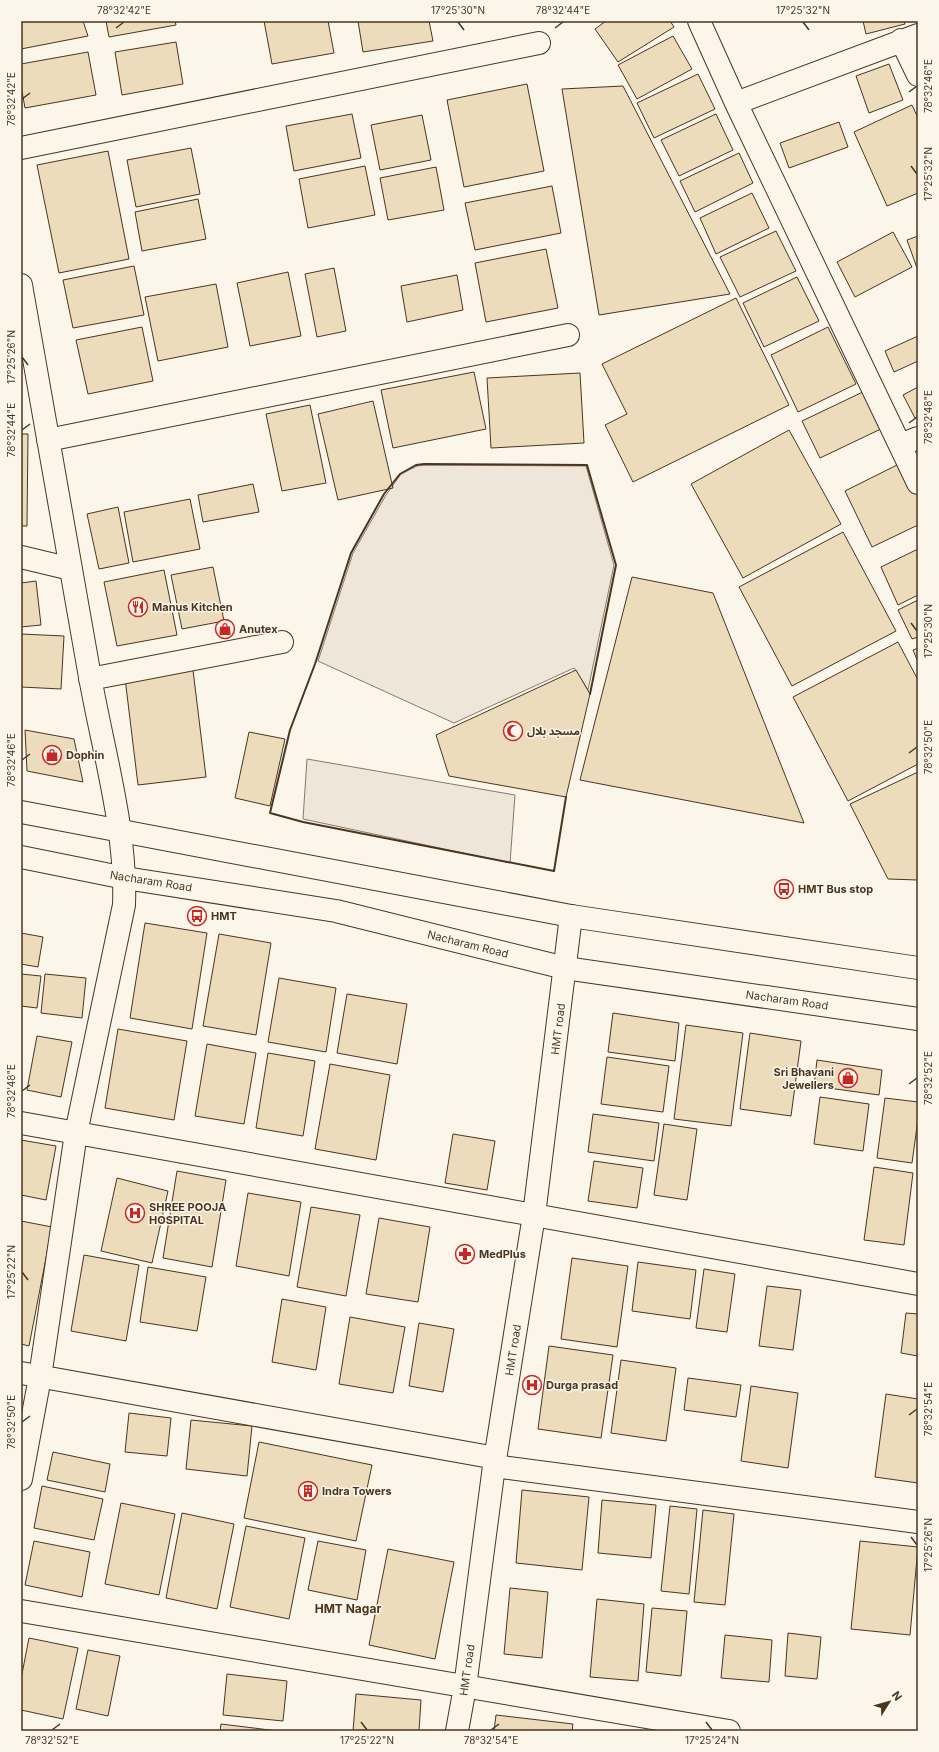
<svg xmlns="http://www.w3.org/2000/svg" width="939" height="1752" viewBox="0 0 939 1752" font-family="Inter,'Noto Sans Arabic',sans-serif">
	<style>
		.green { fill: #ede6d9; stroke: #887966 }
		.building { fill: #ecdcbc; stroke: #4a3520 }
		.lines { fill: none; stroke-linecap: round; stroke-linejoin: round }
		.street-casing { stroke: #4a3520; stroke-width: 24 }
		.secondary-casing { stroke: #4a3520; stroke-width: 24 }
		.street { stroke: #fbf6e9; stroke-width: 22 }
		.secondary { stroke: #fbf6e9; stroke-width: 22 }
		.wall { stroke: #4a3520; stroke-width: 2 }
		.ticks { fill: none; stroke: #4a3520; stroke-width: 1.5 }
		.labels { text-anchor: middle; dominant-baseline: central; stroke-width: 3; stroke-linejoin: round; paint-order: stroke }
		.poi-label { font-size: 11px; font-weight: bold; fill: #4a3520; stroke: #fbf6e9; text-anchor: start }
		.street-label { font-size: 11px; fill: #4a3520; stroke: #fbf6e9 }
		.neighbourhood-label { font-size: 12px; font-weight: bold; fill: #4a3520; stroke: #fbf6e9 }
		.neatline { fill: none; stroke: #4a3520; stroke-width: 1.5 }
		.ticks-label { font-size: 10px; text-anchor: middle; fill: #4a3520 }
	</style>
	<rect width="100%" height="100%" fill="#fbf6e9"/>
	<!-- green -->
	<path class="green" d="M 425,465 L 586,466 L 614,565 L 588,690 L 574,668 L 454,723 L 318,661 L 353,553 L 386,495 L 401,474 L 417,466 Z
		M 307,759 L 515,795 L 510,863 L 303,819 Z"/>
	<!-- building -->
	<path class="building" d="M 21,21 L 83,21 L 88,36 L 21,49 Z
		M 106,21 L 175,21 L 176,25 L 109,37 Z
		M 264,21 L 328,21 L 334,53 L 272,64 Z
		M 358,21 L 429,21 L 433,41 L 363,52 Z
		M 606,21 L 670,21 L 674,27 L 618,62 L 595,29 Z
		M 863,21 L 904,21 L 905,24 L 866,34 Z
		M 673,36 L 692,69 L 637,99 L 618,65 Z
		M 176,42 L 183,84 L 122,95 L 115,52 Z
		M 88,52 L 96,95 L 25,108 L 21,86 L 21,64 Z
		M 889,64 L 903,100 L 869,113 L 856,76 Z
		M 698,74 L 715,109 L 654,138 L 637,103 Z
		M 527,84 L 544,171 L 464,187 L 447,100 Z
		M 623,86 L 730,294 L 599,315 L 562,89 Z
		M 912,105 L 918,118 L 918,193 L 887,206 L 854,132 Z
		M 352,114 L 361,158 L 294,171 L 286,126 Z
		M 716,114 L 733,150 L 679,176 L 661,140 Z
		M 422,115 L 431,160 L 380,170 L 371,125 Z
		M 839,122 L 848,147 L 789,168 L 780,143 Z
		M 191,148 L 200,194 L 136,207 L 127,160 Z
		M 108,151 L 129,259 L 59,273 L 37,165 Z
		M 739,153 L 753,183 L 695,212 L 680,181 Z
		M 365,166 L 375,215 L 308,228 L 299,179 Z
		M 436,167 L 444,210 L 388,220 L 380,178 Z
		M 552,186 L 561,233 L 475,250 L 465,203 Z
		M 752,193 L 769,228 L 716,254 L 700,218 Z
		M 198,199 L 206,239 L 142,251 L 135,212 Z
		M 776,231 L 796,271 L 740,297 L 720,257 Z
		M 893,232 L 912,267 L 855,297 L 837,262 Z
		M 918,236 L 918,267 L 917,268 L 907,240 Z
		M 546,249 L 558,308 L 486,322 L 475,263 Z
		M 134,266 L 144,315 L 73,328 L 63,280 Z
		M 334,268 L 346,331 L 317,337 L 305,274 Z
		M 288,272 L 301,336 L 250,346 L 237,283 Z
		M 457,275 L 463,310 L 407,322 L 401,286 Z
		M 797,277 L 819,321 L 764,347 L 743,303 Z
		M 216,284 L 228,347 L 158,361 L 145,297 Z
		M 736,298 L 789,405 L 633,482 L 605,425 L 627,414 L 602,364 Z
		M 142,327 L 153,381 L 88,394 L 76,340 Z
		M 828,327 L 856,384 L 798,412 L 771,355 Z
		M 918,336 L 918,361 L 894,372 L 885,351 Z
		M 474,372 L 486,429 L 393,448 L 381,390 Z
		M 580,373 L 584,443 L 491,448 L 487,378 Z
		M 918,387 L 918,417 L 915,418 L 903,395 Z
		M 867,390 L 885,427 L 820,458 L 802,421 Z
		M 373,401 L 393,488 L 338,500 L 318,414 Z
		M 310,405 L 326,483 L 282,491 L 266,414 Z
		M 789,430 L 841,524 L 743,578 L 691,484 Z
		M 21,434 L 28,434 L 27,526 L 21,526 Z
		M 903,462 L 918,494 L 918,525 L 872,547 L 845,491 Z
		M 253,484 L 259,512 L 203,522 L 198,495 Z
		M 190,499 L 200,549 L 133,562 L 124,512 Z
		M 118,507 L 129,563 L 99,569 L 87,514 Z
		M 843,532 L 896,631 L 792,686 L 739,587 Z
		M 918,549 L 918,595 L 898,605 L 881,567 Z
		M 213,567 L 224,621 L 182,629 L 171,575 Z
		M 164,570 L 177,635 L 117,646 L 104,582 Z
		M 632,577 L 713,593 L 804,823 L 580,780 Z
		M 36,581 L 41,625 L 21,627 L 21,583 Z
		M 918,600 L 918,637 L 912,639 L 898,610 Z
		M 21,634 L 64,636 L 61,689 L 21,687 Z
		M 898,642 L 918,680 L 918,764 L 848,801 L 793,697 Z
		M 918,648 L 918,662 L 913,650 Z
		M 193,670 L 206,777 L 138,785 L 125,678 Z
		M 576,670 L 590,694 L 566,797 L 449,776 L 436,735 Z
		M 25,730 L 74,739 L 83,782 L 27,771 Z
		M 249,732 L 285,739 L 270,806 L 235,798 Z
		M 918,772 L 918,880 L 888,879 L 850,804 Z
		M 145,923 L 207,933 L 192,1029 L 130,1018 Z
		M 21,933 L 43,937 L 38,967 L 21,964 Z
		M 219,934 L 271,943 L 256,1035 L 203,1026 Z
		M 21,974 L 41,976 L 37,1008 L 21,1006 Z
		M 45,974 L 86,978 L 82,1018 L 41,1013 Z
		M 279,978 L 336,988 L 326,1052 L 268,1042 Z
		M 347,994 L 407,1004 L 397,1064 L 337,1053 Z
		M 613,1013 L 679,1023 L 675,1061 L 608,1052 Z
		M 686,1025 L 743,1033 L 731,1126 L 674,1119 Z
		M 118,1029 L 187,1041 L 174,1120 L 105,1108 Z
		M 750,1033 L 801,1041 L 791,1116 L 740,1109 Z
		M 37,1036 L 72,1042 L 61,1097 L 27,1090 Z
		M 207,1044 L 256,1053 L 244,1124 L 195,1116 Z
		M 268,1053 L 315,1061 L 303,1136 L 256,1128 Z
		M 607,1057 L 669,1066 L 663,1112 L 601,1104 Z
		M 817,1060 L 882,1070 L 879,1095 L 814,1086 Z
		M 330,1064 L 390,1075 L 376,1160 L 315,1149 Z
		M 820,1097 L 869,1104 L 863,1151 L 814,1144 Z
		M 885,1098 L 918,1102 L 918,1119 L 912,1163 L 877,1158 Z
		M 593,1114 L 659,1123 L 654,1161 L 588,1152 Z
		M 664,1124 L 697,1129 L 687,1200 L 654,1195 Z
		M 453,1134 L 495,1141 L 487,1190 L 445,1183 Z
		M 21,1140 L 56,1146 L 46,1200 L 21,1195 Z
		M 594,1161 L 643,1168 L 637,1208 L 588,1201 Z
		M 874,1167 L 913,1173 L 904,1245 L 864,1240 Z
		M 177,1171 L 226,1180 L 212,1267 L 163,1258 Z
		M 117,1178 L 168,1191 L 152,1263 L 101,1251 Z
		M 248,1193 L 301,1202 L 289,1276 L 236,1266 Z
		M 311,1207 L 360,1215 L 346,1296 L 297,1287 Z
		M 379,1218 L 430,1227 L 418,1302 L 366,1294 Z
		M 21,1221 L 52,1227 L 29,1346 L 21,1344 Z
		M 84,1255 L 139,1265 L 126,1341 L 71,1331 Z
		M 572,1258 L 628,1266 L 617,1347 L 561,1339 Z
		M 638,1262 L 696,1270 L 690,1319 L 632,1311 Z
		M 148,1267 L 206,1277 L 197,1331 L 140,1322 Z
		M 704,1269 L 735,1274 L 727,1332 L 696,1328 Z
		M 767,1286 L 801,1290 L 793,1350 L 759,1346 Z
		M 282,1299 L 326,1307 L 316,1370 L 272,1362 Z
		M 906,1313 L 918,1314 L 918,1356 L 901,1353 Z
		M 350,1317 L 405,1327 L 393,1393 L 339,1384 Z
		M 419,1323 L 454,1329 L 443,1392 L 409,1386 Z
		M 549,1346 L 613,1355 L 601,1438 L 538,1429 Z
		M 621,1360 L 676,1368 L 666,1441 L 611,1433 Z
		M 688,1378 L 741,1385 L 736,1417 L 684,1410 Z
		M 751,1386 L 798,1393 L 788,1468 L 741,1461 Z
		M 886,1394 L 918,1399 L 918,1483 L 875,1477 Z
		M 129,1413 L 171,1418 L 167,1456 L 125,1452 Z
		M 191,1420 L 252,1426 L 247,1476 L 186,1469 Z
		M 259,1442 L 372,1465 L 356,1541 L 244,1518 Z
		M 53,1452 L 110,1464 L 105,1492 L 47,1480 Z
		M 42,1486 L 103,1499 L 94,1540 L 34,1528 Z
		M 522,1490 L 589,1497 L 582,1570 L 516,1563 Z
		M 602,1500 L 656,1505 L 651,1558 L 598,1553 Z
		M 121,1503 L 175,1514 L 159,1595 L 105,1584 Z
		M 670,1506 L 697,1509 L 689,1594 L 661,1591 Z
		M 703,1510 L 734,1514 L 725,1605 L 694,1602 Z
		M 182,1513 L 234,1524 L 217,1609 L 166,1598 Z
		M 246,1526 L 305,1538 L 289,1619 L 230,1607 Z
		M 34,1541 L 90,1552 L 82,1597 L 25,1585 Z
		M 318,1541 L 366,1550 L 357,1600 L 308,1590 Z
		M 860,1541 L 918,1547 L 910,1635 L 851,1629 Z
		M 388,1549 L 454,1562 L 435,1659 L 369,1645 Z
		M 510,1588 L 548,1592 L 542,1658 L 504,1654 Z
		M 597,1599 L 644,1604 L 638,1681 L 590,1677 Z
		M 652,1608 L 687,1611 L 681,1676 L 646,1672 Z
		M 788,1633 L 821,1637 L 817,1679 L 785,1676 Z
		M 725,1635 L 772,1640 L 769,1682 L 721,1678 Z
		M 29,1638 L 78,1648 L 63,1719 L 21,1710 L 21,1679 Z
		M 88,1650 L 120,1656 L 108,1716 L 76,1709 Z
		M 227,1674 L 287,1681 L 283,1721 L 223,1715 Z
		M 356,1694 L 421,1700 L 419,1731 L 353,1731 Z
		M 496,1715 L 573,1724 L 572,1731 L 494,1731 Z
		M 221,1724 L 278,1731 L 220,1731 Z"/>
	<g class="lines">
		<defs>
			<path id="street" d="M 699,21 L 736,103 L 918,483
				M 901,40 L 918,75
				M 736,103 L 918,35
				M 21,148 L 539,43
				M 21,285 C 44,416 66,547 90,677 C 103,750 127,831 124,905 L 76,1133 L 40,1377 L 21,1479
				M 48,440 L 568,335
				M 900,445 L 918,438
				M 21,557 L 71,569
				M 90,679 L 282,642
				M 21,1123 L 918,1284
				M 21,1373 L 496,1458
				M 494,1466 L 918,1522
				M 21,1611 L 729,1731
				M 457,1731 L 465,1687 L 494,1466 L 534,1215 L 571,916"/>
			<path id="secondary" d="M 21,812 L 571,916 L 918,968
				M 21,857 L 125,878 L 336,911 L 565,968 L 918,1019"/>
		</defs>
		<!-- street casing -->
		<use href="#street" class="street-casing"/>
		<!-- secondary casing -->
		<use href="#secondary" class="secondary-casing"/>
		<!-- street -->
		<use href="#street" class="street"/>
		<!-- secondary -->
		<use href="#secondary" class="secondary"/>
		<!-- wall -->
		<path class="wall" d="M 566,797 L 554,871 L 303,822 L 270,813 L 290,730 L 315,664 L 351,553 L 384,494 L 400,474 L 416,465 L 424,464 L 587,465 L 616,565 L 590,694"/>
	</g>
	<!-- ticks -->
	<path class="ticks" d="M 458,22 L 464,30M 803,22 L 809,30M 116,28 L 124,22M 555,28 L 563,22M 909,92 L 917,86M 22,99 L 30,93M 911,166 L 917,174M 22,357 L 28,365M 909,423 L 917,417M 22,430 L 30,424M 911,623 L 917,631M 909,753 L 917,747M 22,760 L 30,754M 909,1084 L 917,1078M 22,1091 L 30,1085M 22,1272 L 28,1280M 909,1415 L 917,1409M 22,1422 L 30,1416M 911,1537 L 917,1545M 361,1722 L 367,1730M 706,1722 L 712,1730M 52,1730 L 60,1724M 491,1730 L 499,1724"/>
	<!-- icons -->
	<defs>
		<symbol id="restaurant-ring" viewBox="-11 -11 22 22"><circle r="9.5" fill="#fbf6e9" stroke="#c62828" stroke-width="1.5"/><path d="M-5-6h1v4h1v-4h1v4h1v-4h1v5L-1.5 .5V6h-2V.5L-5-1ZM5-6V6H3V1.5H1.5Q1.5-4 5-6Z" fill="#c62828"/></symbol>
		<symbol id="shop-ring" viewBox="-11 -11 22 22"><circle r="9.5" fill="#fbf6e9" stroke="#c62828" stroke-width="1.5"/><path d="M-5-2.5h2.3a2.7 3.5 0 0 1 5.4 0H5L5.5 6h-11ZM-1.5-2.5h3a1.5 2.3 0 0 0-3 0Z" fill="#c62828"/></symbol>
		<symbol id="mosque-ring" viewBox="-11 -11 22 22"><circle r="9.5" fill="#fbf6e9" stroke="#c62828" stroke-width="1.5"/><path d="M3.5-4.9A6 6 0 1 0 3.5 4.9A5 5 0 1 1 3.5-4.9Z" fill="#c62828"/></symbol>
		<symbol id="bus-ring" viewBox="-11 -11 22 22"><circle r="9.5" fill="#fbf6e9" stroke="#c62828" stroke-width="1.5"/><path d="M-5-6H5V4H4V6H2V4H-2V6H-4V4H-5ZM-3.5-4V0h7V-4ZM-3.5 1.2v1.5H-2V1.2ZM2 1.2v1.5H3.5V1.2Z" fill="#c62828"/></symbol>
		<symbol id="hospital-ring" viewBox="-11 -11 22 22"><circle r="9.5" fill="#fbf6e9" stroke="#c62828" stroke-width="1.5"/><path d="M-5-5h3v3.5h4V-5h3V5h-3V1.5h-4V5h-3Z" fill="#c62828"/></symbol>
		<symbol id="pharmacy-ring" viewBox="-11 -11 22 22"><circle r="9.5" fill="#fbf6e9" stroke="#c62828" stroke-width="1.5"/><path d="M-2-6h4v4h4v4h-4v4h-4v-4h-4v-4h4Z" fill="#c62828"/></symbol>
		<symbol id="building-ring" viewBox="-11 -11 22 22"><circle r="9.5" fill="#fbf6e9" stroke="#c62828" stroke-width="1.5"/><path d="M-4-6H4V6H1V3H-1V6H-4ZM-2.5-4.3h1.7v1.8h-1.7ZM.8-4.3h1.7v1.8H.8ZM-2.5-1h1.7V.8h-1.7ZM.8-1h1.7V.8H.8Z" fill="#c62828"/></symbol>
	</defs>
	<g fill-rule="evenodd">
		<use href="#restaurant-ring" x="127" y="596" width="22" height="22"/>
		<use href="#shop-ring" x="214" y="618" width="22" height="22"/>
		<use href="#mosque-ring" x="502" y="720" width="22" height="22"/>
		<use href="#shop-ring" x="41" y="744" width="22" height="22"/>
		<use href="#bus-ring" x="773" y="878" width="22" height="22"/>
		<use href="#bus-ring" x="186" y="905" width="22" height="22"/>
		<use href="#shop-ring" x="837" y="1067" width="22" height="22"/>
		<use href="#hospital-ring" x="124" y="1202" width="22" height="22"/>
		<use href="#pharmacy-ring" x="454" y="1243" width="22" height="22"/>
		<use href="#hospital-ring" x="521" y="1374" width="22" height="22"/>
		<use href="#building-ring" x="297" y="1480" width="22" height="22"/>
	</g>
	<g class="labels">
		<!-- poi labels -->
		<g class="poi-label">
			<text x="152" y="607">Manus Kitchen</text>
			<text x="239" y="629">Anutex</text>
			<text x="527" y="731">مسجد بلال</text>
			<text x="66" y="755">Dophin</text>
			<text x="798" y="889">HMT Bus stop</text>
			<text x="211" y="916">HMT</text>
			<text x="834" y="1072" text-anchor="end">Sri Bhavani<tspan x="834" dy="13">Jewellers</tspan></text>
			<text x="149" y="1207">SHREE POOJA<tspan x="149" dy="13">HOSPITAL</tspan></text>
			<text x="479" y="1254">MedPlus</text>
			<text x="546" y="1385">Durga prasad</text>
			<text x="322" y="1491">Indra Towers</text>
		</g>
		<!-- street labels -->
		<g class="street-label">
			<text transform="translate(151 881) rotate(9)">Nacharam Road</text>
			<text transform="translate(468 944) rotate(14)">Nacharam Road</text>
			<text transform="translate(787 1000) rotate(8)">Nacharam Road</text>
			<text transform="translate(558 1029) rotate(-83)">HMT road</text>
			<text transform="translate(513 1350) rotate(-81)">HMT road</text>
			<text transform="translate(467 1670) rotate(-82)">HMT road</text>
		</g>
		<!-- neighbourhood labels -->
		<g class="neighbourhood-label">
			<text x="348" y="1608">HMT Nagar</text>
		</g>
	</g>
	<!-- border -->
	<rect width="939" height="1752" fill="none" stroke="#fbf6e9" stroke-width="44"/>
	<!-- north arrow -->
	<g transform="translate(889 1702) rotate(53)" stroke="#fbf6e9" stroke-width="3" paint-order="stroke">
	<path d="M0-3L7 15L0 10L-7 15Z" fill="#4a3520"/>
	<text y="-6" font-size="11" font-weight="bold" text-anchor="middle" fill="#4a3520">N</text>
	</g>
	<rect x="22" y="22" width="895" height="1708" class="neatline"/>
	<g class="ticks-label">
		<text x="124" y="14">78°32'42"E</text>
		<text x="458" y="14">17°25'30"N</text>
		<text x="563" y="14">78°32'44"E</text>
		<text x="803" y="14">17°25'32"N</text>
		<text transform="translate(928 86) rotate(-90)" y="4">78°32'46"E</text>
		<text transform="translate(11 99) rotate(-90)" y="4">78°32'42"E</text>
		<text transform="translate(928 174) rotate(-90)" y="4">17°25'32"N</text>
		<text transform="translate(11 357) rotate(-90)" y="4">17°25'26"N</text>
		<text transform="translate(928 417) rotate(-90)" y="4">78°32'48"E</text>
		<text transform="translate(11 430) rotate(-90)" y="4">78°32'44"E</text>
		<text transform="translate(928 631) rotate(-90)" y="4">17°25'30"N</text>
		<text transform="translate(928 747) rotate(-90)" y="4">78°32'50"E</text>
		<text transform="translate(11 760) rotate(-90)" y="4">78°32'46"E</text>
		<text transform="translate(928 1078) rotate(-90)" y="4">78°32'52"E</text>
		<text transform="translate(11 1091) rotate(-90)" y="4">78°32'48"E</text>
		<text transform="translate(11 1272) rotate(-90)" y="4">17°25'22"N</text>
		<text transform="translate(928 1409) rotate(-90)" y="4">78°32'54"E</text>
		<text transform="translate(11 1422) rotate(-90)" y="4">78°32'50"E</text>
		<text transform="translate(928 1545) rotate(-90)" y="4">17°25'26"N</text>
		<text x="52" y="1744">78°32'52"E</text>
		<text x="367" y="1744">17°25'22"N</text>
		<text x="491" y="1744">78°32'54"E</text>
		<text x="712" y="1744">17°25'24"N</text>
	</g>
</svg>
